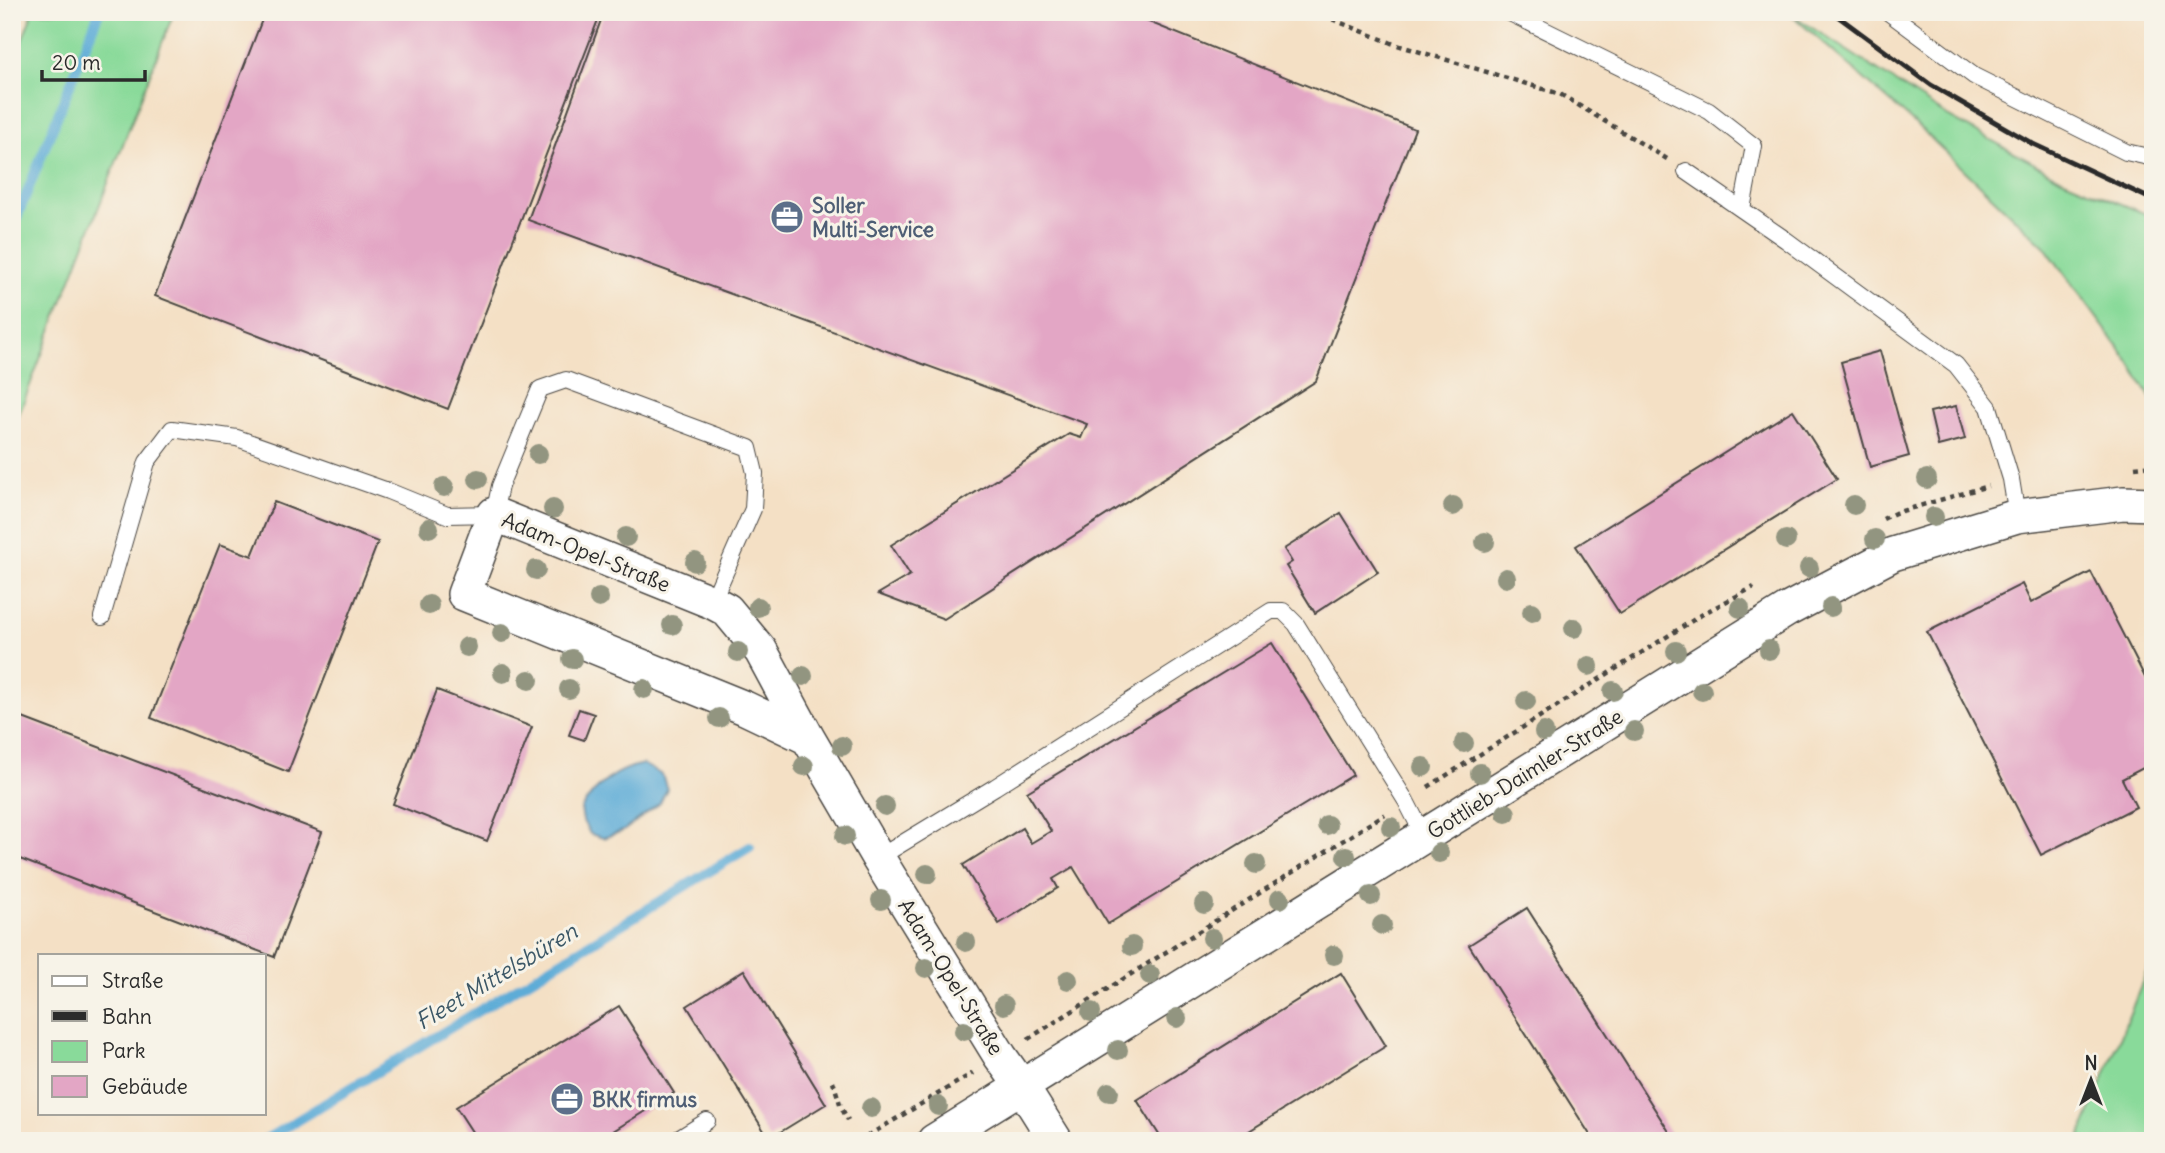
<svg xmlns="http://www.w3.org/2000/svg" width="2165" height="1153" viewBox="0 0 2165 1153" font-family="Delius,sans-serif">
	<style>
		.green { fill: #89da9a; stroke: #5a8262; stroke-width: 2 }
		.water { fill: #5dacd7; stroke: #446c81; stroke-width: 2 }
		.lines { fill: none; stroke-linecap: round; stroke-linejoin: round }
		.stream { stroke: #5dacd7; stroke-width: 10 }
		.building { fill: #e3a6c5 }
		.service-casing { stroke: #494642; stroke-width: 18 }
		.minor-casing { stroke: #494642; stroke-width: 36 }
		.path { stroke: #494642; stroke-width: 4.5; stroke-dasharray: 5 5; stroke-linecap: butt }
		.service { stroke: #fff; stroke-width: 16 }
		.minor { stroke: #fff; stroke-width: 33 }
		.rail { stroke: #2b2b2b; stroke-width: 5 }
		.tree { fill: #929580 }
		.labels { text-anchor: middle; dominant-baseline: central; stroke-width: 6; stroke-linejoin: round; paint-order: stroke }
		.service-label { font-size: 21px; font-weight: bold; fill: #4e5e75; stroke: #f7f3e8; text-anchor: start }
		.street-label { font-size: 21px; fill: #2b2b2b; stroke: #f7f3e8 }
		.water-label { font-size: 23px; font-style: italic; fill: #3c5867; stroke: #f7f3e8 }
	</style>
	<rect width="100%" height="100%" fill="#f7f3e8"/>
	<filter id="ink" filterUnits="userSpaceOnUse"><feTurbulence type="fractalNoise" baseFrequency=".0143" numOctaves="2"/><feDisplacementMap in="SourceGraphic" scale="14" xChannelSelector="R" yChannelSelector="G"/><feConvolveMatrix kernelMatrix="1 2 1 2 8 2 1 2 1" color-interpolation-filters="sRGB"/></filter>
	<filter id="wash" filterUnits="userSpaceOnUse"><feTurbulence type="fractalNoise" baseFrequency=".00686" numOctaves="4" result="noise"/><feDisplacementMap in="SourceGraphic" scale="28" xChannelSelector="R" yChannelSelector="G"/><feGaussianBlur stdDeviation="1.57" result="paint"/><feColorMatrix in="noise" values="0 0 0 0 0 0 0 0 0 0 0 0 0 0 0 0 0 1.4 0 .05"/><feComposite in="paint" operator="in"/></filter>
	<g filter="url(#wash)">
		<rect width="100%" height="100%" fill="#f4e0c5"/>
		<!-- green -->
		<path class="green" d="M 33,12 L 174,12 L 12,432 L 12,66 Z
			M 1788,12 L 1949,117 L 2062,179 L 2153,217 L 2153,402 L 2130,363 L 2044,246 L 1920,128 Z
			M 2153,956 L 2153,1141 L 2079,1141 L 2079,1140 Z"/>
		<!-- water -->
		<path class="water" d="M 643,764 L 662,775 L 667,789 L 660,803 L 623,831 L 603,838 L 590,834 L 583,821 L 581,809 C 596,785 615,770 643,764 Z"/>
		<g class="lines">
			<!-- stream -->
			<path class="stream" d="M 12,230 L 99,12
				M 263,1141 L 750,847"/>
		</g>
		<g id="blocks">
			<!-- building -->
			<path class="building" d="M 265,12 L 601,12 L 448,409 L 155,296 Z
				M 604,12 L 1124,12 L 1415,129 L 1316,381 L 944,619 L 878,594 L 910,575 L 891,545 L 1069,434 L 1081,438 L 1087,424 L 528,220 Z
				M 1880,351 L 1909,456 L 1870,467 L 1841,362 Z
				M 1956,406 L 1965,439 L 1938,446 L 1930,412 Z
				M 1793,410 L 1837,479 L 1620,614 L 1576,546 Z
				M 274,502 L 378,542 L 288,772 L 151,718 L 220,544 L 252,556 Z
				M 1341,513 L 1378,572 L 1315,613 L 1286,566 L 1292,562 L 1284,549 Z
				M 2091,572 L 2153,693 L 2153,763 L 2122,779 L 2136,807 L 2041,855 L 1927,632 L 2022,584 L 2031,603 Z
				M 1272,643 L 1353,775 L 1108,924 L 1073,867 L 1053,879 L 1058,888 L 999,924 L 963,865 L 1022,828 L 1031,843 L 1051,831 L 1027,792 Z
				M 437,690 L 532,727 L 487,841 L 393,804 Z
				M 579,709 L 594,714 L 584,740 L 569,735 Z
				M 12,714 L 322,832 L 274,957 L 12,856 Z
				M 1527,908 L 1675,1141 L 1594,1141 L 1469,945 Z
				M 744,970 L 826,1104 L 769,1139 L 687,1006 Z
				M 1341,973 L 1386,1046 L 1249,1131 L 1255,1141 L 1163,1141 L 1137,1100 Z
				M 619,1006 L 674,1093 L 597,1141 L 478,1141 L 456,1107 Z"/>
		</g>
	</g>
	<g filter="url(#ink)">
		<use href="#blocks" fill-opacity="0" stroke="#494642" stroke-width="2"/>
		<g class="lines">
			<defs>
				<path id="service" d="M 1508,12 L 1709,111 L 1754,146 L 1742,209
					M 1888,12 L 1974,76 L 2126,152 L 2153,158
					M 1686,171 L 1786,240 L 1956,365 L 1989,407 L 2011,479 L 2017,516
					M 102,617 L 147,462 L 172,429 L 237,438 L 388,491 L 447,515 L 494,514 L 500,486 L 540,389 L 566,380 L 749,448 L 755,473 L 753,509 L 712,602
					M 878,858 L 995,787 L 1271,611 L 1283,611 L 1296,624 L 1406,801 L 1424,836
					M 675,1141 L 707,1121"/>
				<path id="minor" d="M 808,738 L 745,708 L 464,594 L 494,514 L 712,602 L 727,610 L 761,651 L 808,738 L 878,858 L 1000,1056 L 1022,1087 L 1056,1141
					M 934,1141 L 1787,610 L 1893,554 L 2017,516 L 2123,503 L 2153,504"/>
			</defs>
			<!-- service casing -->
			<use href="#service" class="service-casing"/>
			<!-- minor casing -->
			<use href="#minor" class="minor-casing"/>
			<!-- path -->
			<path class="path" d="M 1314,12 L 1394,44 L 1560,94 L 1667,159
				M 2135,467 L 2153,465
				M 1883,519 L 1895,513 L 1988,486
				M 1428,787 L 1706,612 L 1754,587
				M 1028,1039 L 1385,814
				M 833,1081 L 841,1107 L 848,1120
				M 859,1141 L 973,1073"/>
			<!-- service -->
			<use href="#service" class="service"/>
			<!-- minor -->
			<use href="#minor" class="minor"/>
			<!-- rail -->
			<path class="rail" d="M 1832,12 L 1931,85 L 2033,144 L 2153,200"/>
		</g>
		<!-- trees -->
		<g class="tree">
			<circle cx="538" cy="454" r="10"/>
			<circle cx="478" cy="479" r="10"/>
			<circle cx="1927" cy="479" r="10"/>
			<circle cx="444" cy="487" r="10"/>
			<circle cx="1854" cy="505" r="10"/>
			<circle cx="1453" cy="506" r="10"/>
			<circle cx="553" cy="509" r="10"/>
			<circle cx="1934" cy="517" r="10"/>
			<circle cx="429" cy="528" r="10"/>
			<circle cx="626" cy="537" r="10"/>
			<circle cx="1875" cy="539" r="10"/>
			<circle cx="1786" cy="540" r="10"/>
			<circle cx="1485" cy="542" r="10"/>
			<circle cx="695" cy="562" r="10"/>
			<circle cx="1809" cy="568" r="10"/>
			<circle cx="536" cy="570" r="10"/>
			<circle cx="1506" cy="578" r="10"/>
			<circle cx="599" cy="598" r="10"/>
			<circle cx="429" cy="605" r="10"/>
			<circle cx="758" cy="607" r="10"/>
			<circle cx="1831" cy="607" r="10"/>
			<circle cx="1740" cy="608" r="10"/>
			<circle cx="1532" cy="612" r="10"/>
			<circle cx="672" cy="625" r="10"/>
			<circle cx="1574" cy="628" r="10"/>
			<circle cx="502" cy="633" r="10"/>
			<circle cx="467" cy="647" r="10"/>
			<circle cx="1769" cy="650" r="10"/>
			<circle cx="1676" cy="651" r="10"/>
			<circle cx="738" cy="652" r="10"/>
			<circle cx="572" cy="659" r="10"/>
			<circle cx="1589" cy="666" r="10"/>
			<circle cx="503" cy="673" r="10"/>
			<circle cx="803" cy="676" r="10"/>
			<circle cx="529" cy="680" r="10"/>
			<circle cx="569" cy="689" r="10"/>
			<circle cx="644" cy="689" r="10"/>
			<circle cx="1613" cy="691" r="10"/>
			<circle cx="1702" cy="691" r="10"/>
			<circle cx="1526" cy="701" r="10"/>
			<circle cx="719" cy="718" r="10"/>
			<circle cx="1634" cy="731" r="10"/>
			<circle cx="1544" cy="732" r="10"/>
			<circle cx="1464" cy="743" r="10"/>
			<circle cx="842" cy="746" r="10"/>
			<circle cx="804" cy="766" r="10"/>
			<circle cx="1423" cy="767" r="10"/>
			<circle cx="1480" cy="773" r="10"/>
			<circle cx="885" cy="806" r="10"/>
			<circle cx="1506" cy="813" r="10"/>
			<circle cx="1327" cy="825" r="10"/>
			<circle cx="1391" cy="827" r="10"/>
			<circle cx="845" cy="836" r="10"/>
			<circle cx="1439" cy="853" r="10"/>
			<circle cx="1346" cy="856" r="10"/>
			<circle cx="1256" cy="864" r="10"/>
			<circle cx="927" cy="874" r="10"/>
			<circle cx="1371" cy="896" r="10"/>
			<circle cx="1280" cy="899" r="10"/>
			<circle cx="881" cy="900" r="10"/>
			<circle cx="1204" cy="904" r="10"/>
			<circle cx="1382" cy="925" r="10"/>
			<circle cx="1212" cy="938" r="10"/>
			<circle cx="966" cy="942" r="10"/>
			<circle cx="1132" cy="946" r="10"/>
			<circle cx="1334" cy="955" r="10"/>
			<circle cx="926" cy="968" r="10"/>
			<circle cx="1150" cy="975" r="10"/>
			<circle cx="1068" cy="980" r="10"/>
			<circle cx="1004" cy="1005" r="10"/>
			<circle cx="1091" cy="1012" r="10"/>
			<circle cx="1177" cy="1018" r="10"/>
			<circle cx="964" cy="1031" r="10"/>
			<circle cx="1118" cy="1050" r="10"/>
			<circle cx="1109" cy="1092" r="10"/>
			<circle cx="938" cy="1106" r="10"/>
			<circle cx="871" cy="1108" r="10"/>
		</g>
	</g>
	<!-- icons -->
	<defs>
		<symbol id="office-disc" viewBox="-11 -11 22 22"><circle r="9.5" fill="#5c6f8a" stroke="#f7f3e8"/><path d="M-6-3h4V-5.5h4V-3h4V5H-6ZM-1-4.5V-3h2v-1.5ZM-6 0V1H6V0Z" fill="#fff"/></symbol>
	</defs>
	<g fill-rule="evenodd">
		<use href="#office-disc" x="768" y="198" width="38" height="38"/>
		<use href="#office-disc" x="548" y="1080" width="38" height="38"/>
	</g>
	<g class="labels">
		<!-- service labels -->
		<g class="service-label">
			<text x="812" y="205">Soller<tspan x="812" dy="24">Multi-Service</tspan></text>
			<text x="592" y="1099">BKK firmus</text>
		</g>
		<!-- street labels -->
		<g class="street-label">
			<text transform="translate(586 552) rotate(22)">Adam-Opel-Straße</text>
			<text transform="translate(1525 774) rotate(-32)">Gottlieb-Daimler-Straße</text>
			<text transform="translate(951 977) rotate(58)">Adam-Opel-Straße</text>
		</g>
		<!-- water labels -->
		<g class="water-label">
			<text transform="translate(496 976) rotate(-31)">Fleet Mittelsbüren</text>
		</g>
	</g>
	<!-- margin -->
	<rect width="2165" height="1153" fill="none" stroke="#f7f3e8" stroke-width="42"/>
	<!-- legend -->
	<rect x="38" y="954" width="228" height="161" fill="#f7f3e8" stroke="#a5a39c" stroke-width="2"/>
	<rect x="52" y="976" width="35" height="10" fill="#ffffff" stroke="#a5a39c" stroke-width="2"/>
	<text x="102" y="988" font-size="21" fill="#2b2b2b">Straße</text>
	<rect x="52" y="1011" width="35" height="10" fill="#2b2b2b" stroke="#a5a39c" stroke-width="2"/>
	<text x="102" y="1024" font-size="21" fill="#2b2b2b">Bahn</text>
	<rect x="52" y="1041" width="35" height="21" fill="#89da9a" stroke="#a5a39c" stroke-width="2"/>
	<text x="102" y="1058" font-size="21" fill="#2b2b2b">Park</text>
	<rect x="52" y="1076" width="35" height="21" fill="#e3a6c5" stroke="#a5a39c" stroke-width="2"/>
	<text x="102" y="1094" font-size="21" fill="#2b2b2b">Gebäude</text>
	<!-- north arrow -->
	<g transform="translate(2091 1080)" stroke="#f7f3e8" stroke-width="5" paint-order="stroke">
	<path d="M0-5L12 26L0 18L-12 26Z" fill="#2b2b2b"/>
	<text y="-10" font-size="19" font-weight="bold" text-anchor="middle" fill="#2b2b2b">N</text>
	</g>
	<!-- scale -->
	<path d="M42 70v10h103v-10" fill="none" stroke="#2b2b2b" stroke-width="3.5"/>
	<text x="52" y="70" font-size="21" fill="#2b2b2b" stroke="#f7f3e8" stroke-width="5" paint-order="stroke">20 m</text>
</svg>
